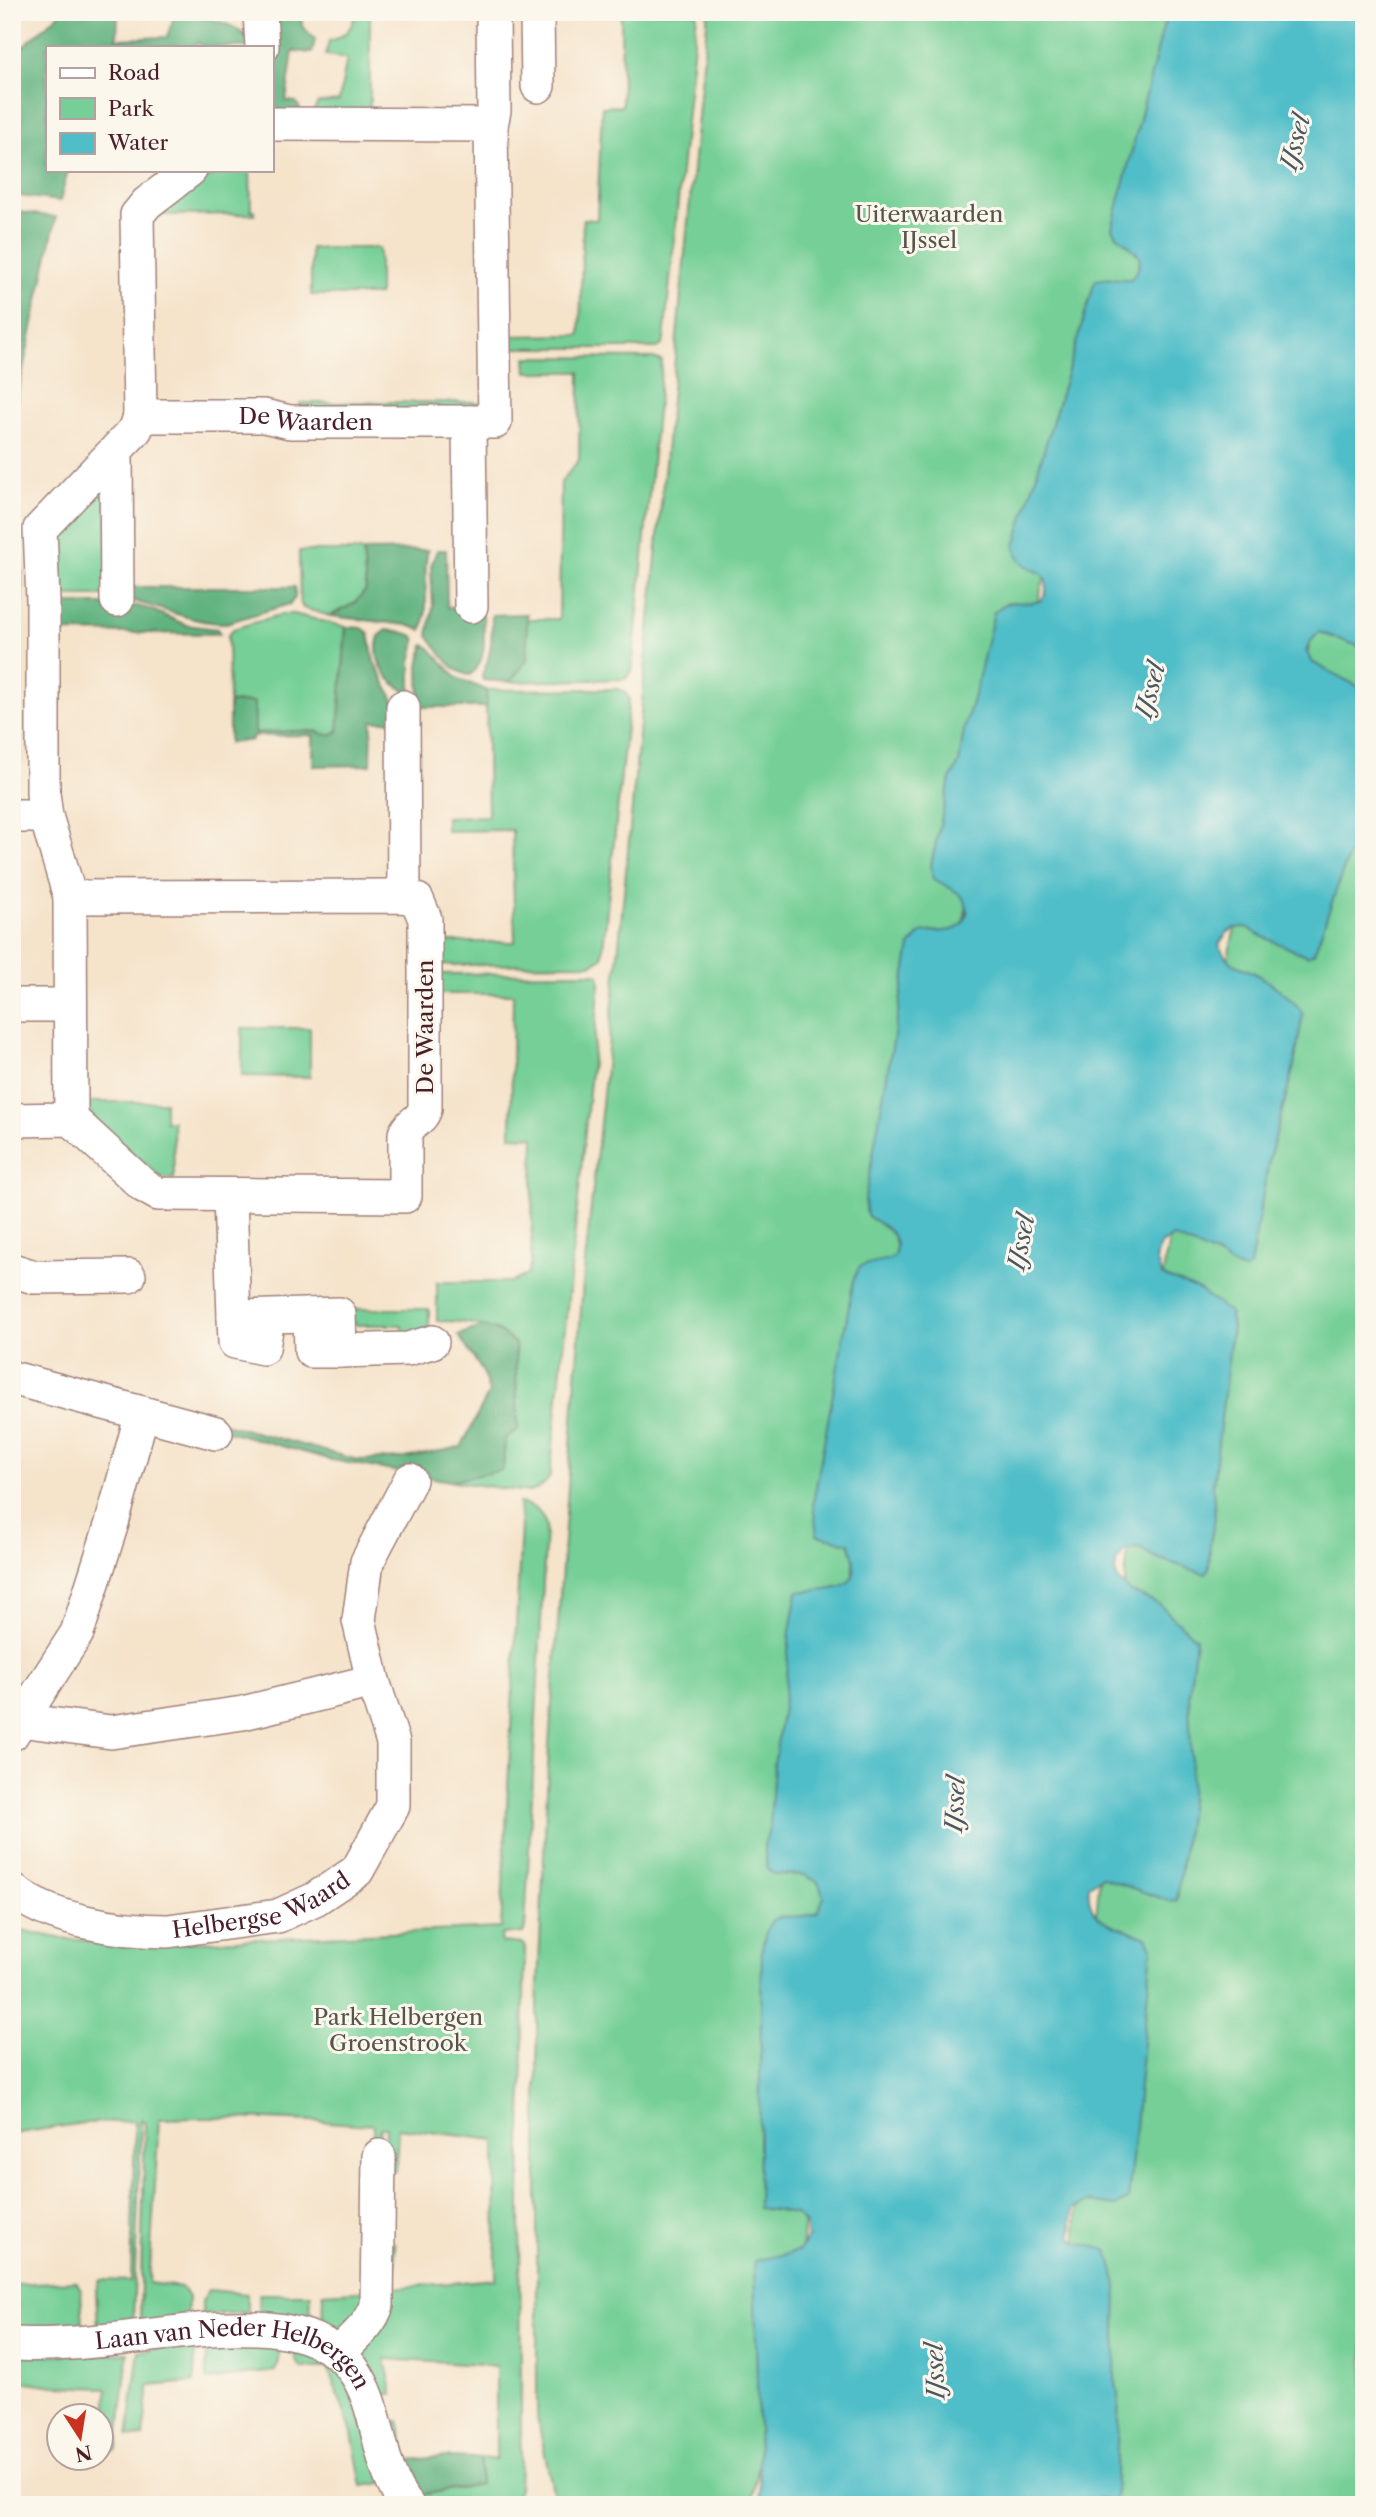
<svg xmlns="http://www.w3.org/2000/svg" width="1376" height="2517" viewBox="0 0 1376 2517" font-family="'Libre Caslon Text',serif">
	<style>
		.green { fill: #75cf96; stroke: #607760; stroke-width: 2 }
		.forest { fill: #60b27f; stroke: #556855; stroke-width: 2 }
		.water { fill: #50bec8; stroke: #4d6e7a; stroke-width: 2 }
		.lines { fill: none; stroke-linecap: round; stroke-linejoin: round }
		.minor-casing { stroke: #a0817a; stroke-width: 36 }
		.minor { stroke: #fff; stroke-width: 33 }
		.labels { text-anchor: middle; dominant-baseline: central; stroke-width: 6; stroke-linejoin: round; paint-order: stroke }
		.park-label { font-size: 23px; fill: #57544b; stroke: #fbf7ec }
		.street-label { font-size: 23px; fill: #4a1f2b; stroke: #fbf7ec }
		.water-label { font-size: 24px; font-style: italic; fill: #4c5762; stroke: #fbf7ec }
	</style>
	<rect width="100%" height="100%" fill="#fbf7ec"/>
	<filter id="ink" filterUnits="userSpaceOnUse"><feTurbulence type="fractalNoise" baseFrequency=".0143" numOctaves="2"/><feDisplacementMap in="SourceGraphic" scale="14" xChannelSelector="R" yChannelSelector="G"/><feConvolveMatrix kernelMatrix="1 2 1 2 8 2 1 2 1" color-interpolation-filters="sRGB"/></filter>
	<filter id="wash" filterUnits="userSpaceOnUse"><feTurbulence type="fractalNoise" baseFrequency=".00686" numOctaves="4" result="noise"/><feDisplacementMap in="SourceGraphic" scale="28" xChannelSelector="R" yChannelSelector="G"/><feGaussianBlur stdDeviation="1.57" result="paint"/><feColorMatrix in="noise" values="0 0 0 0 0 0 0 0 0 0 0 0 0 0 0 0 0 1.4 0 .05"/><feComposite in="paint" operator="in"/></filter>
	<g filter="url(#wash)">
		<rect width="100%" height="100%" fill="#f5e3ca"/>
		<!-- green -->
		<path class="green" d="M 356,12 L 370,12 L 370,114 L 312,114 L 318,103 L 339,101 L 347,58 L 326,55 L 329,41 C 345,37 353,28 356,12 Z
			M 621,12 L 697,12 L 664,340 L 662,345 L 657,348 L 507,348 L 507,336 L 580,335 L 583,219 L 597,220 L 602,107 L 622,106 Z
			M 708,12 L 1200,12 L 1138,271 L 1041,589 L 965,914 L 895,1252 L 853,1572 L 827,1894 L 802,2241 L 751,2505 L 556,2505 L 537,2417 L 537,2008 L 549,1745 L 583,1282 L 618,955 Z
			M 218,170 L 250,170 L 251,210 L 254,210 L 255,214 L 160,215 Z
			M 311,248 L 379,248 L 379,295 L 311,295 Z
			M 526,357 L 653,358 L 662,361 L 632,671 L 625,679 L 510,682 L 527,660 L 527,619 L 559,619 L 561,482 L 579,460 L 580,372 L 527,372 Z
			M 300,403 L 475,402 L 480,403 L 476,409 L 300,410 Z
			M 1364,455 L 1364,2505 L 1090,2505 L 1076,2231 L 1097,1906 L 1126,1568 L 1165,1261 L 1230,948 L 1307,655 Z
			M 107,487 L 109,596 L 68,596 L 61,592 L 60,537 Z
			M 299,551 L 363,551 L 366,590 L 355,603 L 330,616 L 303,608 L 300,602 Z
			M 283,614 L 294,614 L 346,627 L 340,726 L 333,735 L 325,736 L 316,731 L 255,733 L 254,702 L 229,703 L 228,635 L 233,629 Z
			M 618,689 L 624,691 L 629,698 L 602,958 L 592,964 L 438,965 L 438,942 L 515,942 L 512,830 L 446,831 L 446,817 L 488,816 L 486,690 Z
			M 593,973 L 599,975 L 600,983 L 550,1476 C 544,1486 539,1489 529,1492 L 450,1481 L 503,1469 L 505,1438 L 518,1430 L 515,1343 C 487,1324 470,1321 437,1321 L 437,1282 L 512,1282 L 527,1275 L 531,1263 L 534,1137 L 511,1136 L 513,994 L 437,994 L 437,974 Z
			M 242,1028 L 310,1028 L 310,1077 L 242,1076 Z
			M 87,1102 L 165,1102 L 165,1121 L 173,1121 L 174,1179 L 162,1178 L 155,1173 L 90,1114 Z
			M 343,1309 L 429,1309 L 429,1335 L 402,1340 L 402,1325 L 356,1325 Z
			M 519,1503 C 534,1506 542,1511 546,1526 L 525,1928 L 523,1933 L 502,1934 L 501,1942 L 523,1944 L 525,1948 L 520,2195 L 521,2428 L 519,2489 L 512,2505 C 484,2505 436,2509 411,2498 L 390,2422 L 399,2421 L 416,2496 L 480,2484 L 480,2458 L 496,2460 L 496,2366 L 385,2359 L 393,2395 L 379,2394 L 355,2358 L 389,2243 L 395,2243 L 394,2288 L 496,2279 L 495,2140 L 398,2128 L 396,2171 L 390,2170 L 385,2165 L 386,2127 L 380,2127 L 376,2155 L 373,2155 L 373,2125 C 302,2120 231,2116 159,2119 L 149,2283 L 181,2287 L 188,2297 L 187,2317 L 140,2322 L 145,2121 L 141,2120 L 133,2320 L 132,2323 L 98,2329 L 96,2290 L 100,2280 L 131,2281 L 135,2121 L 84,2123 L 12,2134 L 12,1928 L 63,1939 L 147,1944 L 501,1928 L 521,1525 Z
			M 76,2281 L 81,2290 L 83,2327 L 17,2329 L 15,2284 Z
			M 209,2290 L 247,2294 L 247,2312 L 202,2315 L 202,2301 Z
			M 370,2290 L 347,2336 L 322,2329 L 323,2293 Z
			M 259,2294 L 311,2294 L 310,2321 L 258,2312 Z
			M 279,2341 L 279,2361 L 275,2371 L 206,2380 L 206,2344 Z
			M 195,2344 L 194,2382 L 149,2386 L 143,2437 L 128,2436 L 139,2351 Z
			M 294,2346 L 343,2370 L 383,2483 L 362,2486 L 352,2433 L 328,2368 L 301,2368 L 295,2359 Z
			M 128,2353 L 117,2449 L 113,2451 L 107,2450 L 107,2388 L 54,2386 L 14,2380 L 17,2356 Z"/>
		<!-- forest -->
		<path class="forest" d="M 62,12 L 118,12 L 117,39 L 167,37 L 175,14 C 199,16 243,21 253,47 L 202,47 L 199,43 L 190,47 L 47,47 L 47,170 L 68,170 L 60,201 L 12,195 L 12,56 Z
			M 268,12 L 301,12 L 302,26 L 315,39 L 312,53 L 293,51 L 286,101 L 296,102 L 300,109 L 273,114 Z
			M 12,211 L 56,217 L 12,421 Z
			M 12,544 L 21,544 L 22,605 L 12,605 Z
			M 428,550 C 421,577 431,604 422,630 L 407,625 L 330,616 L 355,603 L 366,590 L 363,551 Z
			M 437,550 L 446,550 L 447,607 L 461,607 L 483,615 C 484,635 488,662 470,675 C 450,672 439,650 428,635 L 433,607 L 431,566 Z
			M 124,587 L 295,587 L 295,598 L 290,604 L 226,623 C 192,624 158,605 124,599 Z
			M 61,604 L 118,604 L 136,606 L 152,610 L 186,625 L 217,629 L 220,634 L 62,632 Z
			M 527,614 L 527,660 L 510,682 L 483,680 L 482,675 C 492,655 492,636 492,615 Z
			M 346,627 L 362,628 L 369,633 L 374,662 L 396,704 L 395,721 L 372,721 L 371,765 L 313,766 L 313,735 L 252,736 L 252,740 L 229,743 L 229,703 L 254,702 L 255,733 C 274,732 294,730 312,731 C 323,731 327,740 338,731 Z
			M 387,630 L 402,632 L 414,636 L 416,641 L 411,662 L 411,693 C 388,684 371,662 379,636 Z
			M 424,645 L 429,647 L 457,678 L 486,690 L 487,707 L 420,707 L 419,666 Z
			M 484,1326 L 498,1331 L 515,1343 L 518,1430 L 505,1438 L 503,1470 L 450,1481 L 332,1460 L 202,1424 L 203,1418 L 358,1460 L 405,1458 L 461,1447 L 489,1393 L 483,1372 L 458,1335 Z
			M 447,2457 L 480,2458 L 480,2484 L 416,2496 L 407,2460 Z"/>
		<!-- water -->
		<path class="water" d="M 1167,12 L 1364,12 L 1364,648 L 1319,632 L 1311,641 L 1306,651 L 1312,662 L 1359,687 L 1363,696 L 1364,811 L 1314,953 L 1307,956 L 1259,935 L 1247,927 L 1234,928 L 1226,934 L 1219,944 C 1229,968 1236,963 1256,974 C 1272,983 1292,998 1303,1013 L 1294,1066 L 1269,1160 L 1250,1266 L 1245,1270 L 1235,1267 L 1216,1255 L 1173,1237 L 1160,1245 L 1156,1259 L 1162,1276 L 1199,1290 L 1229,1312 L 1232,1327 L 1213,1485 L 1215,1518 L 1210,1543 L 1209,1568 L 1206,1573 L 1199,1572 L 1154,1557 L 1141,1549 L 1135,1548 L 1124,1551 L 1116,1563 L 1115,1572 L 1119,1582 L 1131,1592 L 1159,1604 L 1196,1639 L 1189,1694 L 1191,1755 L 1190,1800 L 1177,1900 L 1169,1901 L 1101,1877 L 1089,1885 C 1084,1925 1119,1925 1147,1937 L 1152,1948 L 1128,2200 L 1116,2206 L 1088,2202 L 1073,2209 L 1071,2237 L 1078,2243 L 1108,2250 L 1117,2285 L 1115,2379 L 1119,2397 L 1115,2497 L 1111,2501 L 1101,2498 L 1090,2500 L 1086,2505 L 760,2505 L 754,2261 L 799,2251 L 807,2237 L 805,2223 L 795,2214 L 758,2208 L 762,1949 C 771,1900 782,1925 817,1913 L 824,1897 L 818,1882 L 805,1875 L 773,1874 L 767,1868 L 764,1845 L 770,1826 L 774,1764 L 784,1700 L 790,1631 L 797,1592 C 833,1587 869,1594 849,1543 L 817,1535 L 813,1503 L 854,1278 L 860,1266 L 893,1258 C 904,1236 884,1226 867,1216 L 865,1199 L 910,946 L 921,933 C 932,930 945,933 955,929 C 961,927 964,923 966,917 C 973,897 948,886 933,879 L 931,865 L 950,780 L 959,763 L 964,729 L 976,689 L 994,612 C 998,609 1004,604 1009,603 C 1021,600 1050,612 1046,582 C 1044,566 1020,575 1015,546 L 1095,281 C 1107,276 1118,280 1131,279 C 1155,252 1124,248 1112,229 Z"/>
	</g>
	<g filter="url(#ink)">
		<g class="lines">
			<defs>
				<g id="minor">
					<path d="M 260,12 L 262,47"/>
					<path d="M 537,12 L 538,86"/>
					<path d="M 491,125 L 494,111 L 493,12"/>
					<path d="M 140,416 L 137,215 L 147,203 L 190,170"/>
					<path d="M 469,422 L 471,606"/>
					<path d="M 116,452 L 117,600"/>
					<path d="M 403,707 L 404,896"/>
					<path d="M 12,816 L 46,816"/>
					<path d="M 12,1005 L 70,1005"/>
					<path id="s1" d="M 71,1119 L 70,897 L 46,816 L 43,793 L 43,600 L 40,529 L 136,429 L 140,416 L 264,416 L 290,422 L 495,422 L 491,125 L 271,124"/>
					<path d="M 12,1120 L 71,1119 L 144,1186 L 158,1194 L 405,1196 L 405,1134 C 409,1122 421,1122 425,1109 L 425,919 L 417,900 L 404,896 L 70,897"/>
					<path d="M 230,1196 L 234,1317 L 339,1314 L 340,1351 L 408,1349 L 432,1342"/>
					<path d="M 12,1270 L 34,1277 L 129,1276"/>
					<path d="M 310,1315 L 311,1351 L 340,1351"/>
					<path d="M 234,1317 L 235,1342 L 263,1348 L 268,1317"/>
					<path d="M 12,1378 L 216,1433"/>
					<path d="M 12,1719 L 111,1732 L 243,1713 L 373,1681"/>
					<path d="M 12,1734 L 77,1633 L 112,1523 L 142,1413"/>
					<path id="s2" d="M 12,1889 C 47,1921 122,1931 168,1931 L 278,1916 L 315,1899 L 357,1871 L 393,1806 L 393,1742 L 373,1681 L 359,1620 L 367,1562 L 410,1480"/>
					<path id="s3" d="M 12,2344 C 53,2346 94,2342 134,2337 C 199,2331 306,2308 352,2368 C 382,2407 375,2467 407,2505"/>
					<path d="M 338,2354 C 352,2339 371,2325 377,2305 L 379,2156"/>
				</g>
			</defs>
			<!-- minor casing -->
			<use href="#minor" class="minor-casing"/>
			<!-- minor -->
			<use href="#minor" class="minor"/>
		</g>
	</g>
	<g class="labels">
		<!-- park labels -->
		<g class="park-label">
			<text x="929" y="214">Uiterwaarden<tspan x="929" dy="26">IJssel</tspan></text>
			<text x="398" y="2017">Park Helbergen<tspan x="398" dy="26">Groenstrook</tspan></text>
		</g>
		<!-- street labels -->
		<g class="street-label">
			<text stroke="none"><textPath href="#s1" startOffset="912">De Waarden</textPath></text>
			<text transform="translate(425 1027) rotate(-90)">De Waarden</text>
			<text stroke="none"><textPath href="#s2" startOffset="262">Helbergse Waard</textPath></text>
			<text stroke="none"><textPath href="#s3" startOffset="229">Laan van Neder Helbergen</textPath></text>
		</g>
		<!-- water labels -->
		<g class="water-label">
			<text transform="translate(1295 142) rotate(-75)">IJssel</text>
			<text transform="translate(1150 690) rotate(-75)">IJssel</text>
			<text transform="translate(1021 1242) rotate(-79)">IJssel</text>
			<text transform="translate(955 1804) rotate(-87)">IJssel</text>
			<text transform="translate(935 2371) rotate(-92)">IJssel</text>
		</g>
	</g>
	<!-- margin -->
	<rect width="1376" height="2517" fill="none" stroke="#fbf7ec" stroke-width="42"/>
	<!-- legend -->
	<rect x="46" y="46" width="228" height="126" fill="#fbf7ec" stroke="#b4a19f" stroke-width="2"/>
	<rect x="60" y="68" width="35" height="10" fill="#ffffff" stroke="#b4a19f" stroke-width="2"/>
	<text x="108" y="80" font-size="21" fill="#4a1f2b">Road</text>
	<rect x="60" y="98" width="35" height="21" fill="#75cf96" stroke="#b4a19f" stroke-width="2"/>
	<text x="108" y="116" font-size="21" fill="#4a1f2b">Park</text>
	<rect x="60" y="133" width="35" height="21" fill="#50bec8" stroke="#b4a19f" stroke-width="2"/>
	<text x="108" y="150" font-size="21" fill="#4a1f2b">Water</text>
	<!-- north arrow -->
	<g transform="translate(80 2437) rotate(168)"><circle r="33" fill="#fbf7ec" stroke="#b4a19f" stroke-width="2"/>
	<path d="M0-5L12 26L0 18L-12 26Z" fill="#c8321e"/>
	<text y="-10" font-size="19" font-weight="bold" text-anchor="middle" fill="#4a1f2b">N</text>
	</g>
</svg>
